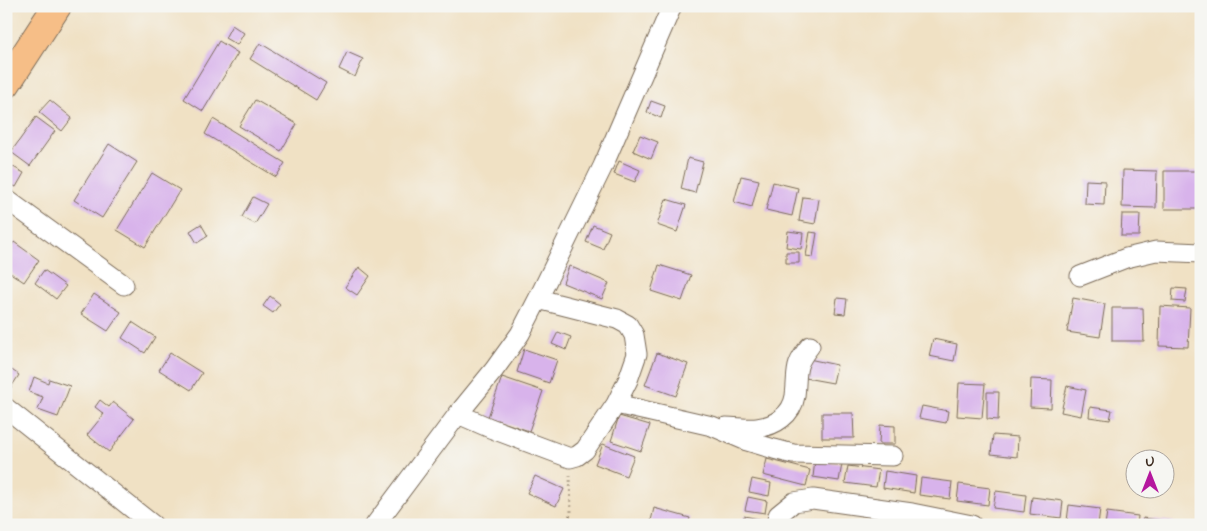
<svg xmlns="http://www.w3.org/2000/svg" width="1207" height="531" viewBox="0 0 1207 531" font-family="Mynerve,sans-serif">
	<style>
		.building { fill: #d8b3eb }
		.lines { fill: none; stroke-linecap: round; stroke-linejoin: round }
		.minor-casing { stroke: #7a6a58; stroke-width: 21 }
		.highway-casing { stroke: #7a6a58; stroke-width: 30 }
		.path { stroke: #7a6a58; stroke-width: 3; stroke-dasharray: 1 4; stroke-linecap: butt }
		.minor { stroke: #fff; stroke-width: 19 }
		.highway { stroke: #f6be87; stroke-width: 28 }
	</style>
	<rect width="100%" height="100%" fill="#f6f6f2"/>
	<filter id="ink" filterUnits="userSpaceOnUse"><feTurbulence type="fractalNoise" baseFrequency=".02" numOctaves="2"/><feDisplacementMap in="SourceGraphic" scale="10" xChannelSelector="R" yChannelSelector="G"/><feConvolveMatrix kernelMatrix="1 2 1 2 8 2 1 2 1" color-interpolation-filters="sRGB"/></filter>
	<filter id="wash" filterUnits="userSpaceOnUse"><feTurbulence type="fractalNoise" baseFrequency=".0096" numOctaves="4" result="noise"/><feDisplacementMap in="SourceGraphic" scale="20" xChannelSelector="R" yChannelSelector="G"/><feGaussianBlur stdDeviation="1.12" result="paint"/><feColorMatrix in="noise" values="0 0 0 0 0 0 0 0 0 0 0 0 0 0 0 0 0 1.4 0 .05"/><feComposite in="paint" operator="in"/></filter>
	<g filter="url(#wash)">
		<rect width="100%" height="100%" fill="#f0e1c4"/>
		<g id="blocks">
			<!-- building -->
			<path class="building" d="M 6,6 L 12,6 L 6,16 Z
				M 232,25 L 244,33 L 237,45 L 225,38 Z
				M 219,41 L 238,53 L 203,111 L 184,99 Z
				M 260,43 L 326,83 L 316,100 L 250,59 Z
				M 347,52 L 363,59 L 355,77 L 339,69 Z
				M 50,100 L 72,118 L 62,131 L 39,112 Z
				M 255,100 L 297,124 L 281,151 L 239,126 Z
				M 651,101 L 665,106 L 661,118 L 647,112 Z
				M 36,117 L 55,131 L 30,166 L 11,152 Z
				M 213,119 L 285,163 L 276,177 L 205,134 Z
				M 640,135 L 658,142 L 651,159 L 633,151 Z
				M 109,144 L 137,162 L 102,218 L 74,200 Z
				M 688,158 L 703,162 L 695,193 L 681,189 Z
				M 619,161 L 640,170 L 635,182 L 614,174 Z
				M 8,164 L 24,173 L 16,187 L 6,182 L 6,168 Z
				M 1123,170 L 1157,171 L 1156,208 L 1122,207 Z
				M 1164,171 L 1201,171 L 1201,209 L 1164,209 Z
				M 152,173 L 180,190 L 145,247 L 117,230 Z
				M 741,176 L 759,180 L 752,207 L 734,202 Z
				M 1086,180 L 1105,181 L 1104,205 L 1085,204 Z
				M 773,182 L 798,188 L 792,216 L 766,210 Z
				M 253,197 L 267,204 L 255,224 L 242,217 Z
				M 803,197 L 819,199 L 815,224 L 799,221 Z
				M 666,199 L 686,205 L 677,232 L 657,225 Z
				M 1122,214 L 1140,214 L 1139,236 L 1121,236 Z
				M 201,224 L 208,236 L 197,243 L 190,231 Z
				M 593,225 L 610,232 L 603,249 L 586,242 Z
				M 788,231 L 803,233 L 801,249 L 786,247 Z
				M 810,232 L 817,233 L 813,257 L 806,256 Z
				M 14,242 L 39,260 L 24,282 L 6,270 L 6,252 Z
				M 786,252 L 799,252 L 799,263 L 786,263 Z
				M 659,265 L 691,275 L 682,301 L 651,291 Z
				M 569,266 L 609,283 L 602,299 L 563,283 Z
				M 359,267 L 370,276 L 357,295 L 345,287 Z
				M 44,270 L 66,286 L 56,299 L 35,283 Z
				M 1173,288 L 1187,289 L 1185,302 L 1172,301 Z
				M 94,294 L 121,312 L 108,331 L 81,314 Z
				M 270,296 L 280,304 L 273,313 L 263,306 Z
				M 837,298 L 847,299 L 845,314 L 835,313 Z
				M 1073,298 L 1105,304 L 1100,337 L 1067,332 Z
				M 1160,306 L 1190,308 L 1188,347 L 1159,346 Z
				M 1112,308 L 1143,308 L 1144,341 L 1112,341 Z
				M 132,322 L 155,337 L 145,353 L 122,338 Z
				M 558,332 L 571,337 L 566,350 L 552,344 Z
				M 933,339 L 957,344 L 954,361 L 929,356 Z
				M 524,349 L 557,360 L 549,383 L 517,372 Z
				M 170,353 L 202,373 L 191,390 L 159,370 Z
				M 657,353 L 688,364 L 676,396 L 645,385 Z
				M 804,358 L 837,365 L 833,383 L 800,377 Z
				M 6,366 L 19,375 L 6,395 Z
				M 34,377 L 48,383 L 49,379 L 70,386 L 58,417 L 38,410 L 43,397 L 29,392 Z
				M 502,377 L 543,391 L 529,431 L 488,417 Z
				M 1031,379 L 1052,380 L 1051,408 L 1030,407 Z
				M 959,383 L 985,384 L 982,418 L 957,416 Z
				M 1067,386 L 1086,390 L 1081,416 L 1061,412 Z
				M 987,392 L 999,392 L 998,420 L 987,419 Z
				M 100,400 L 109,407 L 113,402 L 134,419 L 109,452 L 87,435 L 104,414 L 95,407 Z
				M 922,406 L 948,411 L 946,423 L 919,418 Z
				M 1090,407 L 1112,410 L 1110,420 L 1089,417 Z
				M 822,413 L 853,413 L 854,438 L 822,438 Z
				M 619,416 L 650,425 L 641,451 L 611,441 Z
				M 880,425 L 895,426 L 895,444 L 879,444 Z
				M 993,435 L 1018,437 L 1017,457 L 991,454 Z
				M 603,444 L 634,456 L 626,476 L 595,464 Z
				M 767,459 L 810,470 L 806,486 L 763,475 Z
				M 815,460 L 842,464 L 839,481 L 813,477 Z
				M 848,466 L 879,470 L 876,487 L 845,483 Z
				M 885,471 L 916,476 L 914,493 L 883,488 Z
				M 535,476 L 564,489 L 556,506 L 527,493 Z
				M 921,478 L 952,482 L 950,499 L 919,495 Z
				M 752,479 L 771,483 L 769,496 L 749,492 Z
				M 959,484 L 990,488 L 988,505 L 957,501 Z
				M 996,491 L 1026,495 L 1024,512 L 993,508 Z
				M 748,497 L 767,501 L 765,513 L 745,510 Z
				M 1032,497 L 1063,501 L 1061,518 L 1030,514 Z
				M 1069,505 L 1100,509 L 1098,525 L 1067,521 Z
				M 654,508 L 690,518 L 688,525 L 650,525 Z
				M 1107,512 L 1138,516 L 1137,525 L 1105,525 Z
				M 744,516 L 764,520 L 763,525 L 742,525 Z
				M 1143,518 L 1174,522 L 1173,525 L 1142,525 Z"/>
		</g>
	</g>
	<g filter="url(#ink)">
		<use href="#blocks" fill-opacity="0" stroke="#7a6a58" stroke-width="1"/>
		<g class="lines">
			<defs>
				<path id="minor" d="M 6,199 L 124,285
					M 1080,276 L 1126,258 L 1156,251 L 1201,253
					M 538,299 L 617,319 L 628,325 L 634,335 L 637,354 L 628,380 L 616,404
					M 6,408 L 153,525
					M 458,414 L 490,428 L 570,458 L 577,456 L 585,450 L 616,404 L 712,426 L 747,441 L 774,449 L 793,454 L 893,456
					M 726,427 C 736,427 747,429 757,428 C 775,426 792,415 795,396 C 798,371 793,367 810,346
					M 375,525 L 458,414 L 494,370 L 520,334 L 538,299 L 603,166 L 672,6
					M 776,525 L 778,515 L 794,502 L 813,499 L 912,513 L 972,525"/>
				<path id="highway" d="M 6,84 L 57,6"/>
			</defs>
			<!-- minor casing -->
			<use href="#minor" class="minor-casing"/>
			<!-- highway casing -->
			<use href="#highway" class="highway-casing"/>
			<!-- path -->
			<path class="path" d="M 565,525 L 571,513 L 570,474"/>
			<!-- minor -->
			<use href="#minor" class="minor"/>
			<!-- highway -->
			<use href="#highway" class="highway"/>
		</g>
	</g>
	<!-- margin -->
	<rect width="1207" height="531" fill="none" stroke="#f6f6f2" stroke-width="25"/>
	<!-- north arrow -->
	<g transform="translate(1150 474)"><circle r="24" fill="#f6f6f2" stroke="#aba49d"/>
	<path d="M0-4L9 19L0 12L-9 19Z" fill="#b5179e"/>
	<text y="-8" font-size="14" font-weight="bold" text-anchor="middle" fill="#3b2a1e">U</text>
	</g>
</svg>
